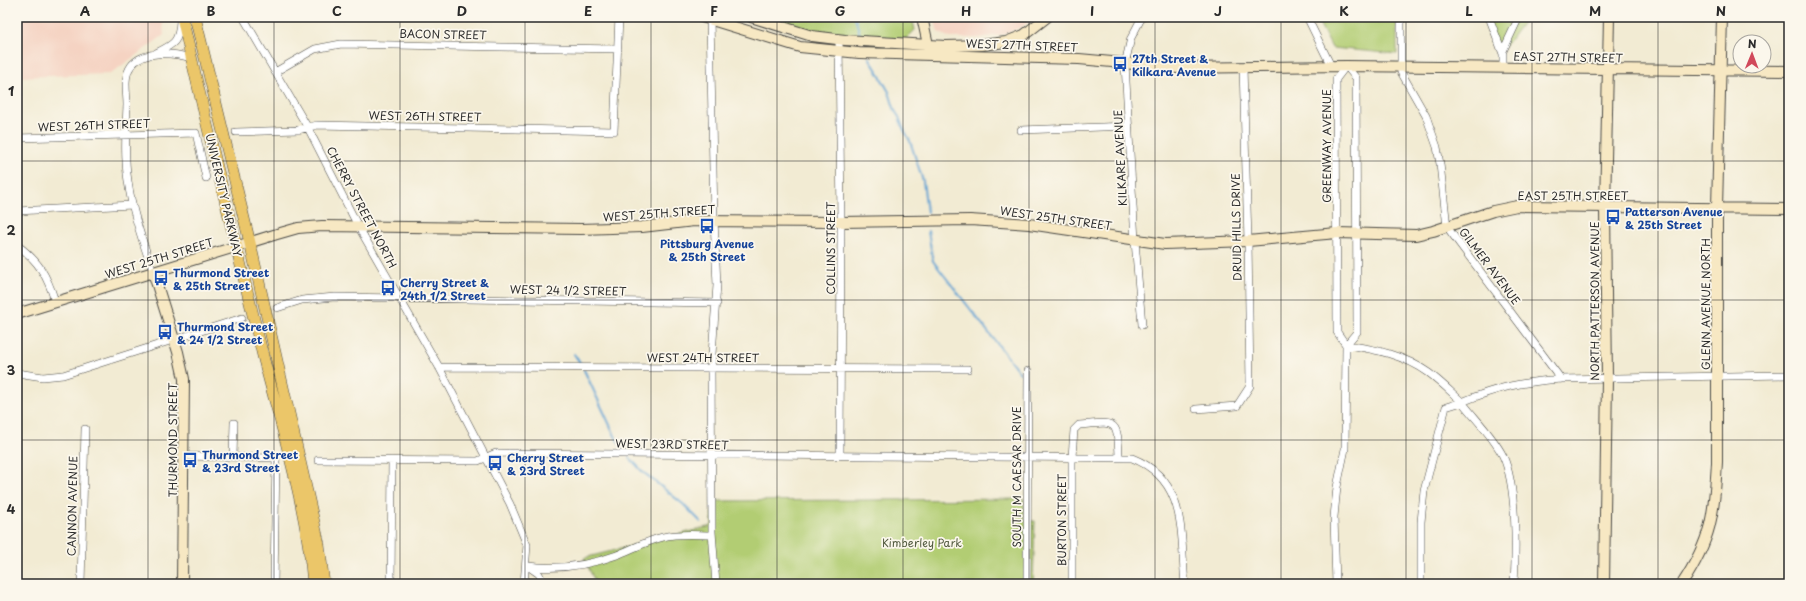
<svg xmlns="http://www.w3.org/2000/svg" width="1806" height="601" viewBox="0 0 1806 601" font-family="'Playpen Sans',sans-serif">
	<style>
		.built { fill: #f5d3c2 }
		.green { fill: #b2cd73; stroke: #6e7c4f }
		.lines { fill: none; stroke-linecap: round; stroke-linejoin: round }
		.stream { stroke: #5ea2d3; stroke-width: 2 }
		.street-casing { stroke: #494844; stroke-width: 8 }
		.secondary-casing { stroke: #494844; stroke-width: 12 }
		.primary-casing { stroke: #494844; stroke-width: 12 }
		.street { stroke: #fff; stroke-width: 7 }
		.secondary { stroke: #f7e8c3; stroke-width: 10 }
		.primary { stroke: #ebc669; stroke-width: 11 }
		.grid { fill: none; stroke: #2b2b2b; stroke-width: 1; stroke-opacity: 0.55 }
		.labels { text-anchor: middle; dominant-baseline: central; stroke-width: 3.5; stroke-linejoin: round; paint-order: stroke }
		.street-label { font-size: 11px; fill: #2b2b2b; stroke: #fbf7ec }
		.transit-label { font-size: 11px; font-weight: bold; fill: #164399; stroke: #fbf7ec; text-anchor: start }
		.park-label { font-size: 11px; fill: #545c41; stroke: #fbf7ec }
		.neatline { fill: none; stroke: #2b2b2b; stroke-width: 1.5 }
		.grid-label { font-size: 13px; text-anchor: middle; font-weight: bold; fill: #2b2b2b }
	</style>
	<rect width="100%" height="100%" fill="#fbf7ec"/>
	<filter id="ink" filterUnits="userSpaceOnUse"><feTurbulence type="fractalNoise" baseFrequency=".025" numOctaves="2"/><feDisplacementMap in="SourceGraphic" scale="8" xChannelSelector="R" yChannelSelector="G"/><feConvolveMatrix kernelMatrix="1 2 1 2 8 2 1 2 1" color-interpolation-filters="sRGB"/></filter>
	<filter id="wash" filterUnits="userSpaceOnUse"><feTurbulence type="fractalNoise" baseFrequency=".012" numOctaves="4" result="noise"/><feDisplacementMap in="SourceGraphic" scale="16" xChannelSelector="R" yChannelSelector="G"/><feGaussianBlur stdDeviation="0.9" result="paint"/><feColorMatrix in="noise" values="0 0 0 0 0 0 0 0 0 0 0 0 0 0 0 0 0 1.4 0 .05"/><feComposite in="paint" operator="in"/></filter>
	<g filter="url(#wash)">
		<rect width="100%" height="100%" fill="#f2ebd3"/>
		<!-- built -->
		<path class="built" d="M 17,17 L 162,17 L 164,35 L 110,74 L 17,77 Z
			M 934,17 L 1035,17 L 1023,26 L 1005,34 L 979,38 L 950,38 L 938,32 Z"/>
		<!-- green -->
		<path class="green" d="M 761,17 L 912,17 L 915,30 L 906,39 L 857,38 L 815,32 Z
			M 1316,17 L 1397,17 L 1397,54 L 1332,48 Z
			M 1483,17 L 1527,17 L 1501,52 Z
			M 1024,499 L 1024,521 L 1035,521 L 1033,584 L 596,584 L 584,558 L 712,526 L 712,501 Z"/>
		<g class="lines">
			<!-- stream -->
			<path class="stream" d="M 855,17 L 861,39
				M 869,57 L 889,92 L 895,111 L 899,117 L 903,128 L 910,141 L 923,181 L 927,212
				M 928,231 L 933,261 L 1020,373
				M 574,354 L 582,366
				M 584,370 L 616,438 L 625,452
				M 629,457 L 643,472 L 683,504 L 701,522"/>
		</g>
	</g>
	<g filter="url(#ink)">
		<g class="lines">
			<defs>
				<path id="street" d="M 243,17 L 308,128 L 358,226 L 439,367 L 510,504 L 527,545 L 524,584
					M 710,17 L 714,220 L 717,285 L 711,368 L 712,532 L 716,584
					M 1142,17 L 1131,38 L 1125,64 L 1135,241 L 1142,325
					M 1307,17 L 1331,66
					M 1401,17 L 1401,72 L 1426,116 L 1437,147 L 1440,164 L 1447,227 L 1561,379
					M 1489,17 L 1503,54 L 1503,68
					M 839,39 L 841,222 L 840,456
					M 1503,51 L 1519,17
					M 156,53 C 174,44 179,42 180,21
					M 275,72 L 315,49 L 341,44 L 618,49
					M 1021,130 L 1129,126
					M 236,132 L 298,130 L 317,125 L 614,131 L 619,17
					M 17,138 L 196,133 L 206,178
					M 17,211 L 132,205
					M 17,245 C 39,261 47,276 55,301
					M 153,272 C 143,242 132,212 128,181 C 124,156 126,130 127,105 C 127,92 123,77 131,66 C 144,49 174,53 191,58
					M 277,308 L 302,300 L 335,297 L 717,303
					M 1346,345 C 1375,349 1404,355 1429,373 C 1441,382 1451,392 1462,402 C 1498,387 1522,382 1561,379 L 1789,375
					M 439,367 L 968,369
					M 17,373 L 43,377 L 63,375 L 242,318
					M 1196,409 L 1237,406 L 1250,386 L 1248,241 L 1243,67
					M 184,456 L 276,458 L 274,584
					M 233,456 L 234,423
					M 318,460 L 478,461 L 496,453 L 1132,458 C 1188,480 1180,534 1185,584
					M 527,566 C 558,570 587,566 617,555 C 632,549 647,541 663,537 C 679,533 696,535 712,535
					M 529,567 L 539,574 L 544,584
					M 81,584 L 85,429
					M 391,584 L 392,461
					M 1027,584 L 1028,371
					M 1072,584 L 1072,457 L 1074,430 L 1079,425 C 1115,422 1118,418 1119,457
					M 1336,584 L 1334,517 L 1337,487 L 1345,449 L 1346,345 L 1337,332 L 1336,79 L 1346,66 L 1356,78 L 1357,332 L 1346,345
					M 1421,584 L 1421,522 L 1424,491 L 1446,407 L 1462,402 C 1475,419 1493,436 1503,456 C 1517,486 1516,550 1514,584"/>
				<path id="secondary" d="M 702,17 L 800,47 L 859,53 L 1079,59 L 1178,68 L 1346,66 L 1789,71
					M 751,17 L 812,36 L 845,40 L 946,46 L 982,45 L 1006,42 L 1024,35 L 1047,17
					M 922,17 L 927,40 L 927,50
					M 153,272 L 178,352 L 184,379 L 182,584
					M 17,314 L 277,234 L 298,228 L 322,226 L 581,229 L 642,227 L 694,221 L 841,222 L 970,220 L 1029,224 L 1165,244 L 1248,241 L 1337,233 L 1416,235 L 1433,231 L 1493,211 L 1517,206 L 1789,209
					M 1604,584 L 1607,378 L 1605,208 L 1609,17
					M 1682,584 C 1712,538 1714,515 1717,462 L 1717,207 L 1722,17"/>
				<path id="primary" d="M 182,17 C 208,132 236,246 264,360 C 283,433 307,508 313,584
					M 195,17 L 250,243 L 319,544 L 324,584"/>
			</defs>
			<!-- street casing -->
			<use href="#street" class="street-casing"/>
			<!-- secondary casing -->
			<use href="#secondary" class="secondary-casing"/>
			<!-- primary casing -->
			<use href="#primary" class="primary-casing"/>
			<!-- street -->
			<use href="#street" class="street"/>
			<!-- secondary -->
			<use href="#secondary" class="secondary"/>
			<!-- primary -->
			<use href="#primary" class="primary"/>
		</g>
	</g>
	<!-- grid -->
	<path class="grid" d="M 148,17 L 148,584M 274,17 L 274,584M 400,17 L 400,584M 525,17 L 525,584M 651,17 L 651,584M 777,17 L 777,584M 903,17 L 903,584M 1029,17 L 1029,584M 1155,17 L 1155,584M 1281,17 L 1281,584M 1406,17 L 1406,584M 1532,17 L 1532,584M 1658,17 L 1658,584M 17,161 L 1789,161M 17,300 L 1789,300M 17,440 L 1789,440"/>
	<!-- icons -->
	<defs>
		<symbol id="bus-bare" viewBox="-9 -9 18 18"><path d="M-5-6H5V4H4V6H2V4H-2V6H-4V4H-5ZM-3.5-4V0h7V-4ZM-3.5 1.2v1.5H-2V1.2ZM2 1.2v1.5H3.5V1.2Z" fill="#1a4fb4" stroke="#fbf7ec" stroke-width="2.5" paint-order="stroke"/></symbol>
	</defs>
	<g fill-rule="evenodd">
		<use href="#bus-bare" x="1109" y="53" width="22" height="22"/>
		<use href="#bus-bare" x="1602" y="206" width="22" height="22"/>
		<use href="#bus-bare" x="696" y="215" width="22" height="22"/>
		<use href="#bus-bare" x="150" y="267" width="22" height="22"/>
		<use href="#bus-bare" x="377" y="277" width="22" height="22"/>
		<use href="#bus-bare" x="154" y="321" width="22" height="22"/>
		<use href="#bus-bare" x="179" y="449" width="22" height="22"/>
		<use href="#bus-bare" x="484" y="452" width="22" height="22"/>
	</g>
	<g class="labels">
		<!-- street labels -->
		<g class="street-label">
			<text transform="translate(443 34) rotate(1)">BACON STREET</text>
			<text transform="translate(1022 45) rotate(2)">WEST 27TH STREET</text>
			<text transform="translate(1568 57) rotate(1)">EAST 27TH STREET</text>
			<text transform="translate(425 116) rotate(1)">WEST 26TH STREET</text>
			<text transform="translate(94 125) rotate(-2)">WEST 26TH STREET</text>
			<text transform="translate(1326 146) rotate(-90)">GREENWAY AVENUE</text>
			<text transform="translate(1120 158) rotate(-93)">KILKARE AVENUE</text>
			<text transform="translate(224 195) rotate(77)">UNIVERSITY PARKWAY</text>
			<text x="1573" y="195">EAST 25TH STREET</text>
			<text transform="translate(362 207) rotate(62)">CHERRY STREET NORTH</text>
			<text transform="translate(659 213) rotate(-4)">WEST 25TH STREET</text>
			<text transform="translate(1056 218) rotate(8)">WEST 25TH STREET</text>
			<text transform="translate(1236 227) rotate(-91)">DRUID HILLS DRIVE</text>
			<text transform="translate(830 248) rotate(-90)">COLLINS STREET</text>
			<text transform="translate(159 258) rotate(-17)">WEST 25TH STREET</text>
			<text transform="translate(1490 266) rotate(53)">GILMER AVENUE</text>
			<text transform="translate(568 290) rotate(1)">WEST 24 1/2 STREET</text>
			<text transform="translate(1594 301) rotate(-90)">NORTH PATTERSON AVENUE</text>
			<text transform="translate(1705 304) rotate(-90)">GLENN AVENUE NORTH</text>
			<text x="703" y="357">WEST 24TH STREET</text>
			<text transform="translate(172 440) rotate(-90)">THURMOND STREET</text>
			<text transform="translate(672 444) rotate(1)">WEST 23RD STREET</text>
			<text transform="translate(1016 477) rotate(-90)">SOUTH M CAESAR DRIVE</text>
			<text transform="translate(72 506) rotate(-89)">CANNON AVENUE</text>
			<text transform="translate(1061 520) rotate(-90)">BURTON STREET</text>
		</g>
		<!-- transit labels -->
		<g class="transit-label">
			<text x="1132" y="58">27th Street &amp;<tspan x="1132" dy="13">Kilkara Avenue</tspan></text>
			<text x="1625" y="211">Patterson Avenue<tspan x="1625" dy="13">&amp; 25th Street</tspan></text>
			<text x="707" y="243" text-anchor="middle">Pittsburg Avenue<tspan x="707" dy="13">&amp; 25th Street</tspan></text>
			<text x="173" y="272">Thurmond Street<tspan x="173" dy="13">&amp; 25th Street</tspan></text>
			<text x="400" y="282">Cherry Street &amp;<tspan x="400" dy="13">24th 1/2 Street</tspan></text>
			<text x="177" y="326">Thurmond Street<tspan x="177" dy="13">&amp; 24 1/2 Street</tspan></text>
			<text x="202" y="454">Thurmond Street<tspan x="202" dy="13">&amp; 23rd Street</tspan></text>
			<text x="507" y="457">Cherry Street<tspan x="507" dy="13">&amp; 23rd Street</tspan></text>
		</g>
		<!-- park labels -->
		<g class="park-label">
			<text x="922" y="542">Kimberley Park</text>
		</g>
	</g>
	<!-- margin -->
	<rect width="1806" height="601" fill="none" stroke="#fbf7ec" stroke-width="44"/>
	<!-- north arrow -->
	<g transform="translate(1752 54) rotate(1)"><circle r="19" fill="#fbf7ec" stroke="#a8a59f"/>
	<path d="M0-3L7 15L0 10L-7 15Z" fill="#d1495b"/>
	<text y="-6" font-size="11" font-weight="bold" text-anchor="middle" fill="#2b2b2b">N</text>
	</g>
	<rect x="22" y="22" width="1762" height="557" class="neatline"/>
	<g class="grid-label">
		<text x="85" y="16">A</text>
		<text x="211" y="16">B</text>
		<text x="337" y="16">C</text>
		<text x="462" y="16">D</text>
		<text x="588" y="16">E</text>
		<text x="714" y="16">F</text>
		<text x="840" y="16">G</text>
		<text x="966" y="16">H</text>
		<text x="1092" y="16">I</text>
		<text x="1218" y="16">J</text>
		<text x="1344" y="16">K</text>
		<text x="1469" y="16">L</text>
		<text x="1595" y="16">M</text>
		<text x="1721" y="16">N</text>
		<text x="11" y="96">1</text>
		<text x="11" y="235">2</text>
		<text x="11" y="375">3</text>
		<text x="11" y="514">4</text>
	</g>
</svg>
